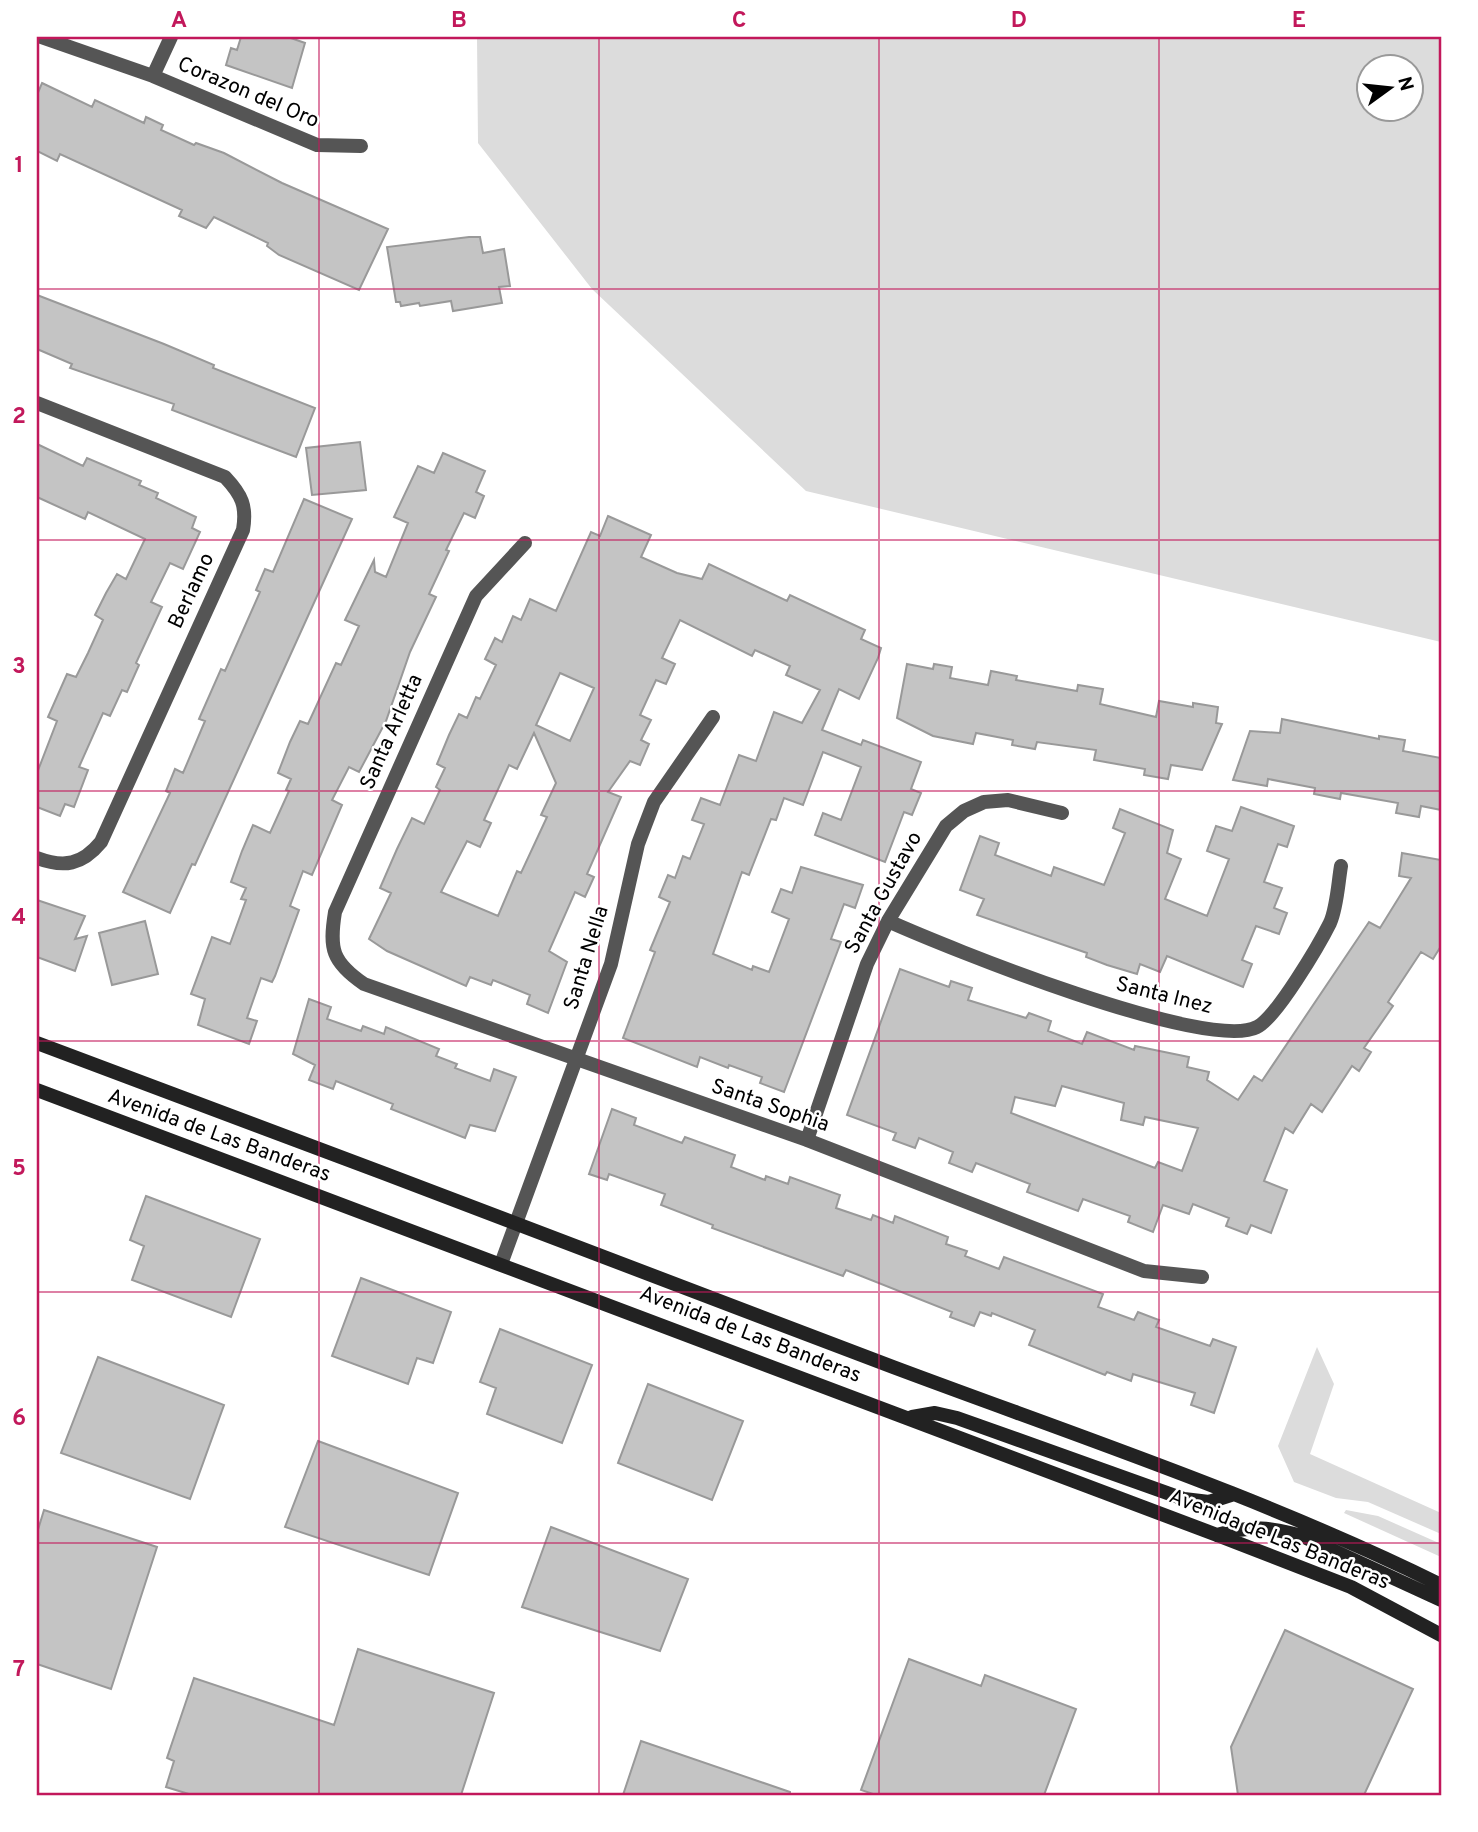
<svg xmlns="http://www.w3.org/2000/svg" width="1478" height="1832" viewBox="0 0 1478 1832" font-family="Overpass,sans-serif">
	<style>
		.green { fill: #dcdcdc; fill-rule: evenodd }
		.building { fill: #c4c4c4; stroke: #999; stroke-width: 2; fill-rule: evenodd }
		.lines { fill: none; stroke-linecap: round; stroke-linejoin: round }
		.street { stroke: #555; stroke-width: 14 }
		.secondary { stroke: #222; stroke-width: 14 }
		.grid { fill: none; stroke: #c2185b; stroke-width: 2; stroke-opacity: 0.55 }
		.labels { text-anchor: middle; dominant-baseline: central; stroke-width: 5; stroke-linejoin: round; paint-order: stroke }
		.street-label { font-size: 21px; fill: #000; stroke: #fff }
		.neatline { fill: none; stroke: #c2185b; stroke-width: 2.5 }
		.grid-label { font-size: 23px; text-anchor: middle; font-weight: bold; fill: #c2185b }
	</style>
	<rect width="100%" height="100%" fill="#fff"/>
	<!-- green -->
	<path class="green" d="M 477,37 L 1441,37 L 1441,642 L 806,491 L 592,289 L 478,143 ZM 1370,66 L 1412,66 L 1412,108 L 1370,108 Z
		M 1317,1347 L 1334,1384 L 1310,1454 L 1441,1513 L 1441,1534 L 1368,1502 L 1336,1498 L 1294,1482 L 1278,1446 Z
		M 1346,1510 L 1378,1516 L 1441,1544 L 1441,1557 L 1344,1513 Z"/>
	<!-- building -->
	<path class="building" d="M 241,37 L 288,37 L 305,43 L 292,88 L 226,65 L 231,48 L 237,50 Z
		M 42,83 L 92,107 L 95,100 L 144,123 L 146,117 L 163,125 L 161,130 L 194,145 L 196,143 L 224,153 L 282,183 L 388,229 L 359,290 L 279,255 L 267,246 L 268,243 L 214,217 L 206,228 L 179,216 L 182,210 L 60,154 L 57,161 L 37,151 L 37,95 Z
		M 469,237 L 480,237 L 483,253 L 504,249 L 510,286 L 499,287 L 502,303 L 453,311 L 451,301 L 420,306 L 419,303 L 401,306 L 400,302 L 396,302 L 387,247 Z
		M 37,295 L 164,344 L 214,365 L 213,368 L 315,408 L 296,457 L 172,410 L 174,404 L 70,368 L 72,364 L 37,349 Z
		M 360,442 L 366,490 L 312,495 L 306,448 Z
		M 37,444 L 83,466 L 87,458 L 141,481 L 139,485 L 158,493 L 156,498 L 196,517 L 192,528 L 200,532 L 183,569 L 170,563 L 151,602 L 162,607 L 136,663 L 139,665 L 127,692 L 122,690 L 110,716 L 103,713 L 79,767 L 88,770 L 74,807 L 65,804 L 60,816 L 37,807 L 37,773 L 57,721 L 48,717 L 67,674 L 76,677 L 88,653 L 103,620 L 95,615 L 106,593 L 117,574 L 126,579 L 145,539 L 88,512 L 85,519 L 37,497 Z
		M 443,453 L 485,471 L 476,492 L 484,496 L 475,518 L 464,513 L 446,550 L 449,551 L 429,594 L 436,597 L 410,652 L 386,721 L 359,772 L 349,767 L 332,800 L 342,805 L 312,875 L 303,871 L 290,906 L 299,910 L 275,976 L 272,982 L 261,978 L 247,1018 L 257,1021 L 249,1044 L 198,1025 L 205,999 L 191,994 L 212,937 L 230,944 L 246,900 L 241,899 L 246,888 L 231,882 L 242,851 L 253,825 L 270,833 L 289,791 L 286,790 L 291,779 L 278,773 L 290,742 L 300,721 L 308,724 L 336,663 L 341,665 L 359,626 L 345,620 L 374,560 L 375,572 L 386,577 L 408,523 L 394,517 L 418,466 L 434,473 Z
		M 304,499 L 352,519 L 195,865 L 192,864 L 170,913 L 123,892 L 170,793 L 166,791 L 175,769 L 183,773 L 205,721 L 199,719 L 221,669 L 225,671 L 260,592 L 256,590 L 265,569 L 273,572 Z
		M 608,516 L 651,535 L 641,557 L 677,573 L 702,579 L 709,564 L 787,601 L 790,595 L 865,630 L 861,639 L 881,648 L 878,658 L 859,699 L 839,689 L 822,730 L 861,745 L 863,740 L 921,762 L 911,789 L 921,793 L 912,815 L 904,812 L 885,862 L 815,835 L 823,813 L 841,820 L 861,767 L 823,752 L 803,805 L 784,798 L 776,820 L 771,819 L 749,875 L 742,872 L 713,954 L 752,970 L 753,966 L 769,972 L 789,919 L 772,912 L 781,889 L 792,893 L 801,867 L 863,885 L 855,908 L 844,904 L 831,939 L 841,942 L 784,1092 L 760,1083 L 762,1077 L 729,1065 L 728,1068 L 700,1057 L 697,1067 L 623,1038 L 655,952 L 650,950 L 670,902 L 659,897 L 668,875 L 675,878 L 683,856 L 690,859 L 704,824 L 692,820 L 701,798 L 720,805 L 739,755 L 756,761 L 774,712 L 802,723 L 820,690 L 786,675 L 790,666 L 755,650 L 752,656 L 680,620 L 662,658 L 675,664 L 666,684 L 656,680 L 640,715 L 651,720 L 641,740 L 649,744 L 640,765 L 630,761 L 608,792 L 621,797 L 587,874 L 594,877 L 585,897 L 575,892 L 549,951 L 567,962 L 548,1013 L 527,1004 L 530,995 L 493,980 L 491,985 L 470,977 L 466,986 L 387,951 L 369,939 L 391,893 L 380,888 L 397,849 L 412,818 L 424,824 L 440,790 L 436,787 L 445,768 L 437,764 L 449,735 L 459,714 L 467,718 L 476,697 L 480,699 L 496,665 L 485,659 L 495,638 L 502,642 L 513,616 L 521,620 L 530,599 L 556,611 L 591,532 L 600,536 ZM 560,673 L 594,688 L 570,741 L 536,725 ZM 534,733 L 556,783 L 541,815 L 547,817 L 521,873 L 517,871 L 498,916 L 441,892 L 467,841 L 480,847 L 491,823 L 484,820 L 509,765 L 517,769 Z
		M 907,664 L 933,669 L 934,664 L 952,667 L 950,678 L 988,685 L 991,671 L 1017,676 L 1016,680 L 1077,691 L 1078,685 L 1103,689 L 1100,704 L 1156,717 L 1159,701 L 1193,707 L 1193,703 L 1218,707 L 1216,723 L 1222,724 L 1202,770 L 1171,765 L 1168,779 L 1144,775 L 1145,769 L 1094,760 L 1096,750 L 1037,742 L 1035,749 L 1012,745 L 1013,740 L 976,733 L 973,744 L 933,736 L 897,718 Z
		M 1282,719 L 1379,739 L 1379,736 L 1405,740 L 1403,751 L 1441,758 L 1441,810 L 1421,806 L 1419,817 L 1396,813 L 1398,803 L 1341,793 L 1340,799 L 1314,794 L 1315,788 L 1268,779 L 1267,786 L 1233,780 L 1250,731 L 1280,733 Z
		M 1241,807 L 1294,826 L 1287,847 L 1278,844 L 1264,882 L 1282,888 L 1274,908 L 1287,913 L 1279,934 L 1256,926 L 1242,960 L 1252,964 L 1243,987 L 1167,956 L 1160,972 L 1140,964 L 1137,974 L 1107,965 L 1086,957 L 1087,953 L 977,915 L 984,899 L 960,890 L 980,836 L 999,843 L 995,855 L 1051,876 L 1054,867 L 1104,885 L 1125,833 L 1113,828 L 1120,809 L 1173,830 L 1167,853 L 1181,859 L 1165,899 L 1207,916 L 1229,859 L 1207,851 L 1216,826 L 1232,831 Z
		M 1402,853 L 1441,860 L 1441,946 L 1433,959 L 1421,952 L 1388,1002 L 1393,1006 L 1364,1048 L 1371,1052 L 1359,1071 L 1352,1066 L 1322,1112 L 1311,1104 L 1293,1133 L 1285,1128 L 1264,1181 L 1287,1190 L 1271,1233 L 1251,1225 L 1247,1234 L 1226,1226 L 1229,1218 L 1193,1204 L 1189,1214 L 1163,1205 L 1153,1232 L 1128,1222 L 1130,1216 L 1083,1199 L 1078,1211 L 1027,1192 L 1030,1184 L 976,1163 L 972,1172 L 949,1163 L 953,1152 L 919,1138 L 915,1148 L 893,1140 L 896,1133 L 847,1115 L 900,969 L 949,987 L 951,981 L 972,988 L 968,1000 L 1026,1018 L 1029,1013 L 1051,1021 L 1048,1031 L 1082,1044 L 1087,1032 L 1134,1050 L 1135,1046 L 1189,1057 L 1187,1067 L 1209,1072 L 1207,1080 L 1238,1100 L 1254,1076 L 1262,1081 L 1369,922 L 1380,928 L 1411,878 L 1399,876 ZM 1062,1086 L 1124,1103 L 1121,1120 L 1143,1125 L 1145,1117 L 1198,1128 L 1182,1171 L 1158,1162 L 1155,1168 L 1011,1113 L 1015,1097 L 1055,1106 Z
		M 37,900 L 85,916 L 75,939 L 87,936 L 75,971 L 37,957 Z
		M 145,921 L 158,974 L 112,985 L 99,933 Z
		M 309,999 L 331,1007 L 327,1019 L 361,1031 L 363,1026 L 384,1034 L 386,1027 L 439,1049 L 436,1056 L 457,1064 L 455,1068 L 490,1081 L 494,1069 L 516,1077 L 495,1131 L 470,1125 L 465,1138 L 391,1109 L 393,1104 L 336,1081 L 333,1089 L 309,1080 L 315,1065 L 293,1054 Z
		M 612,1109 L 636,1118 L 634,1125 L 682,1143 L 685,1137 L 735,1155 L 731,1167 L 765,1180 L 766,1176 L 788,1184 L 790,1177 L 840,1195 L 836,1208 L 871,1220 L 873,1215 L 893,1223 L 895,1216 L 948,1237 L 946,1244 L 967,1251 L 965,1256 L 999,1269 L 1004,1257 L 1103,1294 L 1098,1307 L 1134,1320 L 1138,1312 L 1159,1320 L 1156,1327 L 1210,1346 L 1213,1339 L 1236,1347 L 1214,1413 L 1191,1405 L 1195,1393 L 1133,1374 L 1131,1381 L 1107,1372 L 1105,1375 L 1029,1345 L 1035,1330 L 992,1313 L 991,1316 L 980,1312 L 974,1326 L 950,1317 L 952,1312 L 846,1270 L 843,1276 L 712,1228 L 713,1225 L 661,1205 L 665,1194 L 609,1174 L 607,1180 L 589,1174 Z
		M 146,1196 L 260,1239 L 231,1317 L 132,1280 L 144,1246 L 130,1240 Z
		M 361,1278 L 451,1312 L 433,1363 L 417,1358 L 408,1384 L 332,1356 Z
		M 500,1329 L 592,1365 L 562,1443 L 487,1414 L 496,1388 L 480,1382 Z
		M 98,1357 L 224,1405 L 190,1499 L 61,1453 Z
		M 648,1384 L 743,1421 L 712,1500 L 618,1463 Z
		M 318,1441 L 458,1493 L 429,1575 L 285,1527 Z
		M 44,1510 L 157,1547 L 111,1689 L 37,1664 L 37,1533 Z
		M 551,1527 L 688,1579 L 660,1651 L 522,1607 Z
		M 1285,1630 L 1413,1689 L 1364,1795 L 1238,1795 L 1231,1747 Z
		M 358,1649 L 494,1693 L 461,1795 L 192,1795 L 166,1787 L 174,1761 L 167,1758 L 194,1678 L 334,1725 Z
		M 909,1659 L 981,1686 L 985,1675 L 1076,1709 L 1044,1795 L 876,1795 L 861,1790 Z
		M 641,1741 L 790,1792 L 790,1795 L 623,1795 Z"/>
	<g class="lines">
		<!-- street -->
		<path class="street" d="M 41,37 L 153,76 L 317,145 L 361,146
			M 153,76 L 171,37
			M 37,403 L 225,477 C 242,495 247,506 243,530 L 101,842 C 82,865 64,868 37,858
			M 525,543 L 476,596 L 335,912 C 329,949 332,962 364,984 L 807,1140 L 1144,1271 L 1202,1277
			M 888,921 C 946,947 1207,1053 1257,1027 C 1276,1018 1319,945 1330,923 C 1337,907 1338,884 1341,866
			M 807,1140 L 867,964 L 888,921 L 946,826 L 964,811 L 984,802 L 1008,800 L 1062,813
			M 501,1264 L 611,964 L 638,844 L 654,802 L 713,717"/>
		<!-- secondary -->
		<path class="secondary" d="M 37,1043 C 323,1149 608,1259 893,1367 C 1077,1436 1265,1498 1441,1585
			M 37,1090 L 1217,1535 L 1351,1587 L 1441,1635
			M 912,1417 L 935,1413 L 957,1418 L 1184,1499 L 1209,1502 L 1234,1494
			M 1217,1535 C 1250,1525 1272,1527 1304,1537 L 1441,1600"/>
	</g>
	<!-- grid -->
	<path class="grid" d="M 319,37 L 319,1795M 599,37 L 599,1795M 879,37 L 879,1795M 1159,37 L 1159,1795M 37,289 L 1441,289M 37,540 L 1441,540M 37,791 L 1441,791M 37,1041 L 1441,1041M 37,1292 L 1441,1292M 37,1543 L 1441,1543"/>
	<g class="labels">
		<!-- street labels -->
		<g class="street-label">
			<text transform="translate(248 93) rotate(23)">Corazon del Oro</text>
			<text transform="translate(192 591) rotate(-65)">Berlamo</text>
			<text transform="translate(392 732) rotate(-66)">Santa Arletta</text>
			<text transform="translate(884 893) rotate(-61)">Santa Gustavo</text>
			<text transform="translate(587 958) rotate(-73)">Santa Nella</text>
			<text transform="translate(1164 996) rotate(14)">Santa Inez</text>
			<text transform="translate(770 1106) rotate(19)">Santa Sophia</text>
			<text transform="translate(219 1136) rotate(20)">Avenida de Las Banderas</text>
			<text transform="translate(750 1335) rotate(21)">Avenida de Las Banderas</text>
			<text transform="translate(1279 1540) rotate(22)">Avenida de Las Banderas</text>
		</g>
	</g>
	<!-- border -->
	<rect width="1478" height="1832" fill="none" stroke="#ffffff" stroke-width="77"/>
	<!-- north arrow -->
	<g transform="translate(1390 88) rotate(75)"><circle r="33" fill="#ffffff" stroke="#999999" stroke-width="2"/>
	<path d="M0-5L12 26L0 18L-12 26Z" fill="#000000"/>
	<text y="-10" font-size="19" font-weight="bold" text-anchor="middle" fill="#000000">N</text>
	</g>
	<rect x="38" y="38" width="1402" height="1756" class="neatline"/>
	<g class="grid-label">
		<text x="179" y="27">A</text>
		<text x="459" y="27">B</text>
		<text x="739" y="27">C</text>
		<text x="1019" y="27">D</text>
		<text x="1299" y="27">E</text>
		<text x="19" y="172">1</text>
		<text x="19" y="423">2</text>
		<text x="19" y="673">3</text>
		<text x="19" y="924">4</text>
		<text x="19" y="1175">5</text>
		<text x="19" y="1425">6</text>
		<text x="19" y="1676">7</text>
	</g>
</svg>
